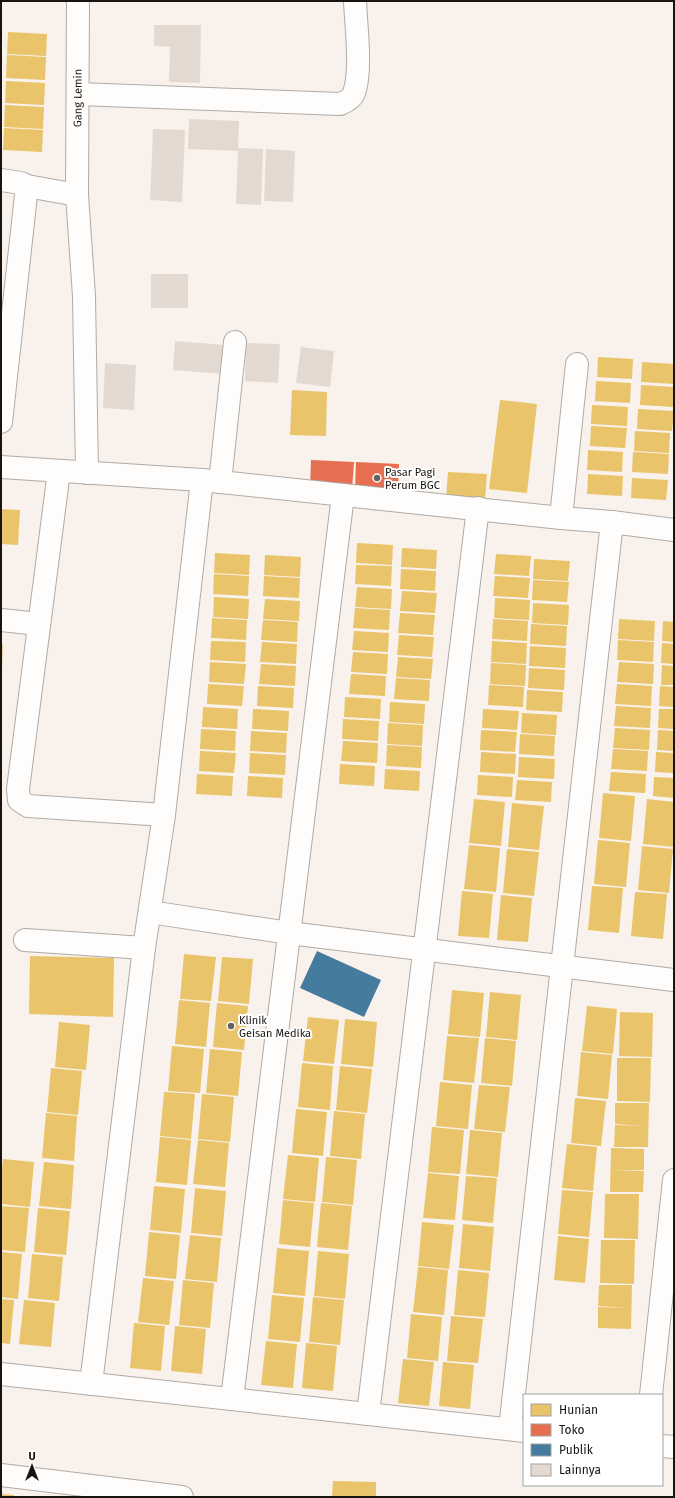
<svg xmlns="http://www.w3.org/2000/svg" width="675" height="1498" viewBox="0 0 675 1498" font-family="'Fira Sans',sans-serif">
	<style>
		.homes { fill: #e9c46a }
		.shops { fill: #e76f51 }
		.public { fill: #457b9d }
		.building { fill: #e4d9d1 }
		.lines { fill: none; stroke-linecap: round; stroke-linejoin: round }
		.street-casing { stroke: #afaaa6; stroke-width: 24 }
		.street { stroke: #fefdfc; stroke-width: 22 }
		.poi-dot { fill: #67625d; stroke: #fff; stroke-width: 1.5 }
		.labels { text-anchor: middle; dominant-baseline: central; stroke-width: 4; stroke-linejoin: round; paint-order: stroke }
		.street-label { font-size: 11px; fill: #191410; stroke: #fff }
		.poi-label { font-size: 11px; fill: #191410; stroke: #fff; text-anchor: start }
	</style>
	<rect width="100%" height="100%" fill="#f9f2ec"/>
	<!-- homes -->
	<path class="homes" d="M 8,32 L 47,34 L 46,56 L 7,54 Z
		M 7,55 L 46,57 L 45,80 L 6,78 Z
		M 6,81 L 45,83 L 44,105 L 5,103 Z
		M 5,105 L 44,107 L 43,129 L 4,127 Z
		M 4,128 L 43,130 L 42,152 L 3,150 Z
		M 598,357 L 633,359 L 632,379 L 597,377 Z
		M 642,362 L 674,364 L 674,384 L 641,382 Z
		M 596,381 L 631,383 L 630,403 L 595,401 Z
		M 641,385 L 674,387 L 674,407 L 640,405 Z
		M 292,390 L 327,392 L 326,436 L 290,435 Z
		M 500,400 L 537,404 L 527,493 L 489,489 Z
		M 592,405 L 628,407 L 627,426 L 591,424 Z
		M 638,409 L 674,411 L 672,431 L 637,429 Z
		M 591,426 L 627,428 L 625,448 L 590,446 Z
		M 635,431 L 670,433 L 669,453 L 634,451 Z
		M 588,450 L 623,452 L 622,472 L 587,470 Z
		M 633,452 L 669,454 L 668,474 L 632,472 Z
		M 448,472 L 487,474 L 485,501 L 446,499 Z
		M 588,474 L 623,476 L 622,496 L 587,494 Z
		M 632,478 L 668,480 L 666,500 L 631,498 Z
		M 1,509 L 20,510 L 18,545 L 1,544 Z
		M 357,543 L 393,545 L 392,565 L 356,563 Z
		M 402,548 L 437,550 L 436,569 L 401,567 Z
		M 215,553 L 250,555 L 249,575 L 214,573 Z
		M 496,554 L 531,556 L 529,576 L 494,574 Z
		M 265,555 L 301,557 L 300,577 L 264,575 Z
		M 534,559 L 570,561 L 568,581 L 533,579 Z
		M 356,565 L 392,566 L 391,586 L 355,584 Z
		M 401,569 L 436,571 L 435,591 L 400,589 Z
		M 214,574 L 249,576 L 248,596 L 213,594 Z
		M 264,576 L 300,578 L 299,598 L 263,596 Z
		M 495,576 L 530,578 L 528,598 L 493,596 Z
		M 533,580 L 569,582 L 567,602 L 532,600 Z
		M 357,587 L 392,589 L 391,609 L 355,607 Z
		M 402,591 L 437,593 L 435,613 L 400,611 Z
		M 214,597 L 249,599 L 248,619 L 213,617 Z
		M 495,598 L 530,600 L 529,620 L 494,618 Z
		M 265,599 L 300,601 L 299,621 L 263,619 Z
		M 533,603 L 569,605 L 568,625 L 532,623 Z
		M 355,608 L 390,610 L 389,630 L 353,628 Z
		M 400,613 L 435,615 L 433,635 L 398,633 Z
		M 212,618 L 247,620 L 246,640 L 211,638 Z
		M 493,619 L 528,621 L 527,641 L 492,639 Z
		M 619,619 L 655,621 L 654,641 L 618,639 Z
		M 263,620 L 298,622 L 297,642 L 261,640 Z
		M 663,621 L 674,622 L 674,642 L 662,641 Z
		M 531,624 L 567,626 L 566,646 L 530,644 Z
		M 354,631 L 389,633 L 388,652 L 352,650 Z
		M 399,635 L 434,637 L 432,657 L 397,655 Z
		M 618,640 L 654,642 L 653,662 L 617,660 Z
		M 211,641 L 246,642 L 245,662 L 210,660 Z
		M 492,641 L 527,643 L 526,664 L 491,662 Z
		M 262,642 L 297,644 L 296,664 L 260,662 Z
		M 662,643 L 674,644 L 674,664 L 661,663 Z
		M 1,645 L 3,645 L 2,670 L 1,670 Z
		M 530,646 L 566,648 L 565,668 L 529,666 Z
		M 353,652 L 388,654 L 387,674 L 351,672 Z
		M 398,657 L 433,659 L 431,679 L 396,677 Z
		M 210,662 L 246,664 L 244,684 L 209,682 Z
		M 619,662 L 654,664 L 653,684 L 617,682 Z
		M 491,663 L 526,665 L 525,686 L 490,684 Z
		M 261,664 L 296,666 L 295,686 L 259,684 Z
		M 662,665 L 674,666 L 674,685 L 661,685 Z
		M 529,668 L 565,670 L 564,690 L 528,688 Z
		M 351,674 L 386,676 L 385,696 L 349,694 Z
		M 396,678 L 430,680 L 429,701 L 394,699 Z
		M 208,684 L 244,686 L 242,706 L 207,704 Z
		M 617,684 L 652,686 L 651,706 L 615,704 Z
		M 489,685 L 524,687 L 523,707 L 488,705 Z
		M 258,686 L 294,688 L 293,708 L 257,706 Z
		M 660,686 L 674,687 L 674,707 L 659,706 Z
		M 527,690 L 563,692 L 562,712 L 526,710 Z
		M 345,697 L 381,699 L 380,719 L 344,717 Z
		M 390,702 L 425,704 L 424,724 L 389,722 Z
		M 616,706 L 651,708 L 650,728 L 614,726 Z
		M 203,707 L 238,709 L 237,729 L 202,727 Z
		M 253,709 L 289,711 L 288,731 L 252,729 Z
		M 483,709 L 519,711 L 517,730 L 482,728 Z
		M 659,709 L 674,709 L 674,729 L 658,728 Z
		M 522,713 L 557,715 L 556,735 L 521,733 Z
		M 343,719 L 379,721 L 378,741 L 342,739 Z
		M 388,723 L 423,725 L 422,746 L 387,744 Z
		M 615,728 L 650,730 L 649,750 L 613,748 Z
		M 201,729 L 236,731 L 235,751 L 200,749 Z
		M 481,730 L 517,732 L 515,752 L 480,750 Z
		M 658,730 L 674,731 L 674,751 L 657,750 Z
		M 251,731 L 287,733 L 286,753 L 250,751 Z
		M 520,734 L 555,736 L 554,756 L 519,754 Z
		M 343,741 L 378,743 L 377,763 L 341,761 Z
		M 387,745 L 422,747 L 421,768 L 386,766 Z
		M 613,749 L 648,751 L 647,771 L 611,769 Z
		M 200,751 L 236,753 L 234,773 L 199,771 Z
		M 481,752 L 516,754 L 515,774 L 480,772 Z
		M 656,752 L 674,753 L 674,773 L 655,772 Z
		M 250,753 L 286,755 L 285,775 L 249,773 Z
		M 519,757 L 555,759 L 554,779 L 518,777 Z
		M 340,764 L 375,766 L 374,786 L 339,784 Z
		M 385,769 L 420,771 L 419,791 L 384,789 Z
		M 611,772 L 646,774 L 645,793 L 609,791 Z
		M 197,774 L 233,776 L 232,796 L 196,794 Z
		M 478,775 L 513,777 L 512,797 L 477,795 Z
		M 248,776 L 283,778 L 282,798 L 247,796 Z
		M 654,777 L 674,778 L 674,798 L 653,796 Z
		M 517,780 L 552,782 L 551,802 L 515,800 Z
		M 603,793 L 635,796 L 631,841 L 599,838 Z
		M 474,799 L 505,802 L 501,846 L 469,843 Z
		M 647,799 L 674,802 L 674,847 L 643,844 Z
		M 512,803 L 544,806 L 539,850 L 508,847 Z
		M 598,840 L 630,843 L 626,887 L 594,884 Z
		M 469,845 L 500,848 L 496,892 L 464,889 Z
		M 642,846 L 673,849 L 669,893 L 638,890 Z
		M 507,849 L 539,852 L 534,896 L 503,893 Z
		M 592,886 L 623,888 L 619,933 L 588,930 Z
		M 462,891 L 493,894 L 489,938 L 458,936 Z
		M 635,892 L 667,894 L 663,939 L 631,936 Z
		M 501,895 L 532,898 L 528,942 L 497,940 Z
		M 184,954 L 216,957 L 211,1001 L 180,999 Z
		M 30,956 L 114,958 L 113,1017 L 29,1014 Z
		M 222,957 L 253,959 L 249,1004 L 218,1001 Z
		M 452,990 L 484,993 L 480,1037 L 448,1034 Z
		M 490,992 L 521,995 L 517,1040 L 486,1037 Z
		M 179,1000 L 210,1003 L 206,1047 L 175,1044 Z
		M 217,1003 L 248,1006 L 244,1050 L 213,1047 Z
		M 587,1006 L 617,1009 L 613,1054 L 582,1051 Z
		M 620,1012 L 653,1013 L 652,1057 L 619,1056 Z
		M 308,1017 L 339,1020 L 334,1064 L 303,1061 Z
		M 345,1019 L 377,1022 L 373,1067 L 341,1064 Z
		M 59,1022 L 90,1025 L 86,1070 L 55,1067 Z
		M 447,1036 L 479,1038 L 474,1083 L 443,1080 Z
		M 485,1038 L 516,1041 L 512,1086 L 481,1083 Z
		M 172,1046 L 204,1049 L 200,1093 L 168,1091 Z
		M 210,1049 L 242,1052 L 238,1096 L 206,1093 Z
		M 581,1052 L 612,1055 L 608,1099 L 577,1096 Z
		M 617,1058 L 651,1058 L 650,1102 L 617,1101 Z
		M 302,1063 L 333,1066 L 330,1110 L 298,1107 Z
		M 340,1066 L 372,1069 L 367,1113 L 336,1110 Z
		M 51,1068 L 82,1071 L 78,1115 L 47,1112 Z
		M 440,1082 L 472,1085 L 468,1129 L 436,1126 Z
		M 479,1085 L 510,1087 L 505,1132 L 474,1129 Z
		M 164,1092 L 195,1094 L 191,1139 L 160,1136 Z
		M 202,1094 L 234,1097 L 230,1142 L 198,1139 Z
		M 575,1098 L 606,1101 L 601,1146 L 571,1143 Z
		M 615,1103 L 649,1103 L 648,1147 L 614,1147 L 615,1125 L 646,1126 L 615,1124 Z
		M 296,1109 L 327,1112 L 323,1156 L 292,1153 Z
		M 334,1111 L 365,1114 L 361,1159 L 330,1156 Z
		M 46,1113 L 77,1116 L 74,1161 L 42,1158 Z
		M 432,1127 L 464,1130 L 460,1174 L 428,1172 Z
		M 470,1130 L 502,1133 L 498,1177 L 466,1174 Z
		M 160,1137 L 191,1140 L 187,1185 L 156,1182 Z
		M 198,1140 L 229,1143 L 225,1187 L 193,1184 Z
		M 567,1144 L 597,1147 L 593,1191 L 562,1188 Z
		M 611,1148 L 644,1149 L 644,1170 L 613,1170 L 644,1171 L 643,1192 L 610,1192 Z
		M 288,1155 L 319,1158 L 315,1202 L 283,1199 Z
		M 326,1157 L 357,1160 L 353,1205 L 322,1202 Z
		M 3,1159 L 34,1162 L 30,1207 L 1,1204 L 1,1178 Z
		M 44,1162 L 74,1165 L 71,1209 L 39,1206 Z
		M 428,1173 L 459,1176 L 455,1220 L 423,1218 Z
		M 466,1176 L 497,1178 L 493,1223 L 462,1220 Z
		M 154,1186 L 185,1189 L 181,1233 L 150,1230 Z
		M 195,1188 L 226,1191 L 222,1236 L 191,1233 Z
		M 562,1190 L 593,1192 L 589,1237 L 558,1234 Z
		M 605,1194 L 639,1194 L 638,1239 L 604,1238 Z
		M 283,1200 L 314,1203 L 310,1247 L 279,1244 Z
		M 321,1203 L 352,1206 L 348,1250 L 317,1247 Z
		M 1,1206 L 29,1208 L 25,1252 L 1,1250 Z
		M 38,1208 L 70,1211 L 66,1255 L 34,1252 Z
		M 422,1222 L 454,1225 L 449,1269 L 418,1266 Z
		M 463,1224 L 494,1227 L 490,1271 L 459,1268 Z
		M 149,1232 L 180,1235 L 176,1279 L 145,1276 Z
		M 190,1235 L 221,1238 L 217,1282 L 185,1279 Z
		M 558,1236 L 589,1239 L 585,1283 L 554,1280 Z
		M 601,1240 L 635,1240 L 634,1284 L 600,1283 Z
		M 277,1248 L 309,1251 L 305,1296 L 273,1293 Z
		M 318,1251 L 349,1254 L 345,1299 L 314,1296 Z
		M 1,1252 L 22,1254 L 18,1299 L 1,1297 Z
		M 32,1254 L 63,1257 L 59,1301 L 28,1298 Z
		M 418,1267 L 448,1270 L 444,1315 L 413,1312 Z
		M 458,1270 L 489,1273 L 485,1317 L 454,1315 Z
		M 143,1278 L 174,1281 L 169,1325 L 138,1322 Z
		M 183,1280 L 214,1283 L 210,1328 L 179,1325 Z
		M 599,1285 L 632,1285 L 631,1329 L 598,1328 L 598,1307 L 629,1308 L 598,1306 Z
		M 272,1295 L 304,1298 L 300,1342 L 268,1339 Z
		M 313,1297 L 344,1300 L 340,1345 L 309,1342 Z
		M 1,1299 L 14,1300 L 10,1344 L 1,1343 Z
		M 24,1300 L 55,1303 L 51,1347 L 19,1344 Z
		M 411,1314 L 442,1317 L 438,1361 L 407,1358 Z
		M 451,1316 L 483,1319 L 478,1363 L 447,1361 Z
		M 134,1323 L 165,1326 L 161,1371 L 130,1368 Z
		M 175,1326 L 206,1329 L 202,1374 L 171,1371 Z
		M 266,1341 L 297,1344 L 293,1388 L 261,1385 Z
		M 306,1343 L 337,1346 L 333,1391 L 302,1388 Z
		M 403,1359 L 434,1362 L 429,1406 L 398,1403 Z
		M 443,1362 L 474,1365 L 470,1409 L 439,1406 Z
		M 333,1481 L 376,1482 L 376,1497 L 332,1497 Z
		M 1,1494 L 14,1495 L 14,1497 L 1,1497 Z"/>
	<!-- shops -->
	<path class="shops" d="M 311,460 L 354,462 L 352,490 L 310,489 Z
		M 356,462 L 399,464 L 398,493 L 355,491 Z"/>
	<!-- public -->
	<path class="public" d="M 317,951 L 381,980 L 364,1017 L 300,988 Z"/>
	<!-- building -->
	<path class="building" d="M 154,25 L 201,25 L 200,83 L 169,82 L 170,47 L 154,46 Z
		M 189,119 L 239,121 L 238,148 L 263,149 L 261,205 L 236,204 L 238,151 L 188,149 Z
		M 153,129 L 185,130 L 182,202 L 150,200 Z
		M 266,149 L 295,151 L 293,202 L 264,201 Z
		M 151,274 L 188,274 L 188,308 L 151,308 Z
		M 175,341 L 225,345 L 223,374 L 173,370 Z
		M 246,343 L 280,344 L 278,383 L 245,381 Z
		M 301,347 L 334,351 L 330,387 L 296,383 Z
		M 105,363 L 136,365 L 134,410 L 103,408 Z"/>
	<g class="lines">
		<defs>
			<g id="street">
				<path d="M 78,94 L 340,104 C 345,102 352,99 354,93 C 362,70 356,26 355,1"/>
				<path d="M 1,180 L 21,183 L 27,186 L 1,422"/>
				<path d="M 27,186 L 77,195 L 84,296 L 87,473"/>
				<path id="s1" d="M 77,195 L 78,1"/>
				<path d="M 1,467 L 202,480 L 561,518 L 612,522 L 674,530"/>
				<path d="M 59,471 L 18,789 L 19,800 L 28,806 L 164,815"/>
				<path d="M 220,482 L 235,342"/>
				<path d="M 561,518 L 577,364"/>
				<path d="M 1,620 L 39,624"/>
				<path d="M 150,912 L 289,933 L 674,980"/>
				<path d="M 25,940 L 144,948"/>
				<path d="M 1,1374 L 524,1431"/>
				<path d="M 91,1384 L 144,948 L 164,815 L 202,480"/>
				<path d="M 651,1395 L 674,1180"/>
				<path d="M 232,1399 L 343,495"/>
				<path d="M 368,1414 L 478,508"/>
				<path d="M 510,1429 L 612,522"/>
				<path d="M 662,1446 L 674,1447"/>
				<path d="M 1,1475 L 182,1497"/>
			</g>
		</defs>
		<!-- street casing -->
		<use href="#street" class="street-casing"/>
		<!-- street -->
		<use href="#street" class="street"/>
	</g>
	<!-- markers -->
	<g class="poi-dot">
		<circle cx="377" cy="478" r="4"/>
		<circle cx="231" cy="1026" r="4"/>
	</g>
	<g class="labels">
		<!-- street labels -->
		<g class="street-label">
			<text stroke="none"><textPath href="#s1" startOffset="97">Gang Lemin</textPath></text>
		</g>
		<!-- poi labels -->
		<g class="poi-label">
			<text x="385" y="472">Pasar Pagi<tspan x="385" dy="13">Perum BGC</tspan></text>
			<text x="239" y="1020">Klinik<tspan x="239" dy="13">Geisan Medika</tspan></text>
		</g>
	</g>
	<!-- border -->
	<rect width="675" height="1498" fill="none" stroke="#191410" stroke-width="4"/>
	<!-- legend -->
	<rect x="523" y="1394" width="140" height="92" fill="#ffffff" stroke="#a3a19f"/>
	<rect x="531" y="1404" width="20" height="12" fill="#e9c46a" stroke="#a3a19f"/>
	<text x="559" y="1414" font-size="12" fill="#191410">Hunian</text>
	<rect x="531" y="1424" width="20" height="12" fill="#e76f51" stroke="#a3a19f"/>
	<text x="559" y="1434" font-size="12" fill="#191410">Toko</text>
	<rect x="531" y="1444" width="20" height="12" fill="#457b9d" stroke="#a3a19f"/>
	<text x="559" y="1454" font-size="12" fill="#191410">Publik</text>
	<rect x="531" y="1464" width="20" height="12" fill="#e4d9d1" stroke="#a3a19f"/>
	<text x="559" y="1474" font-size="12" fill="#191410">Lainnya</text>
	<!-- north arrow -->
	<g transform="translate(32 1466)" stroke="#ffffff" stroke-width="3" paint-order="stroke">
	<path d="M0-3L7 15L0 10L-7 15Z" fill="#191410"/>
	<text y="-6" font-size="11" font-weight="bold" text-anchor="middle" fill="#191410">U</text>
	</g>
</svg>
